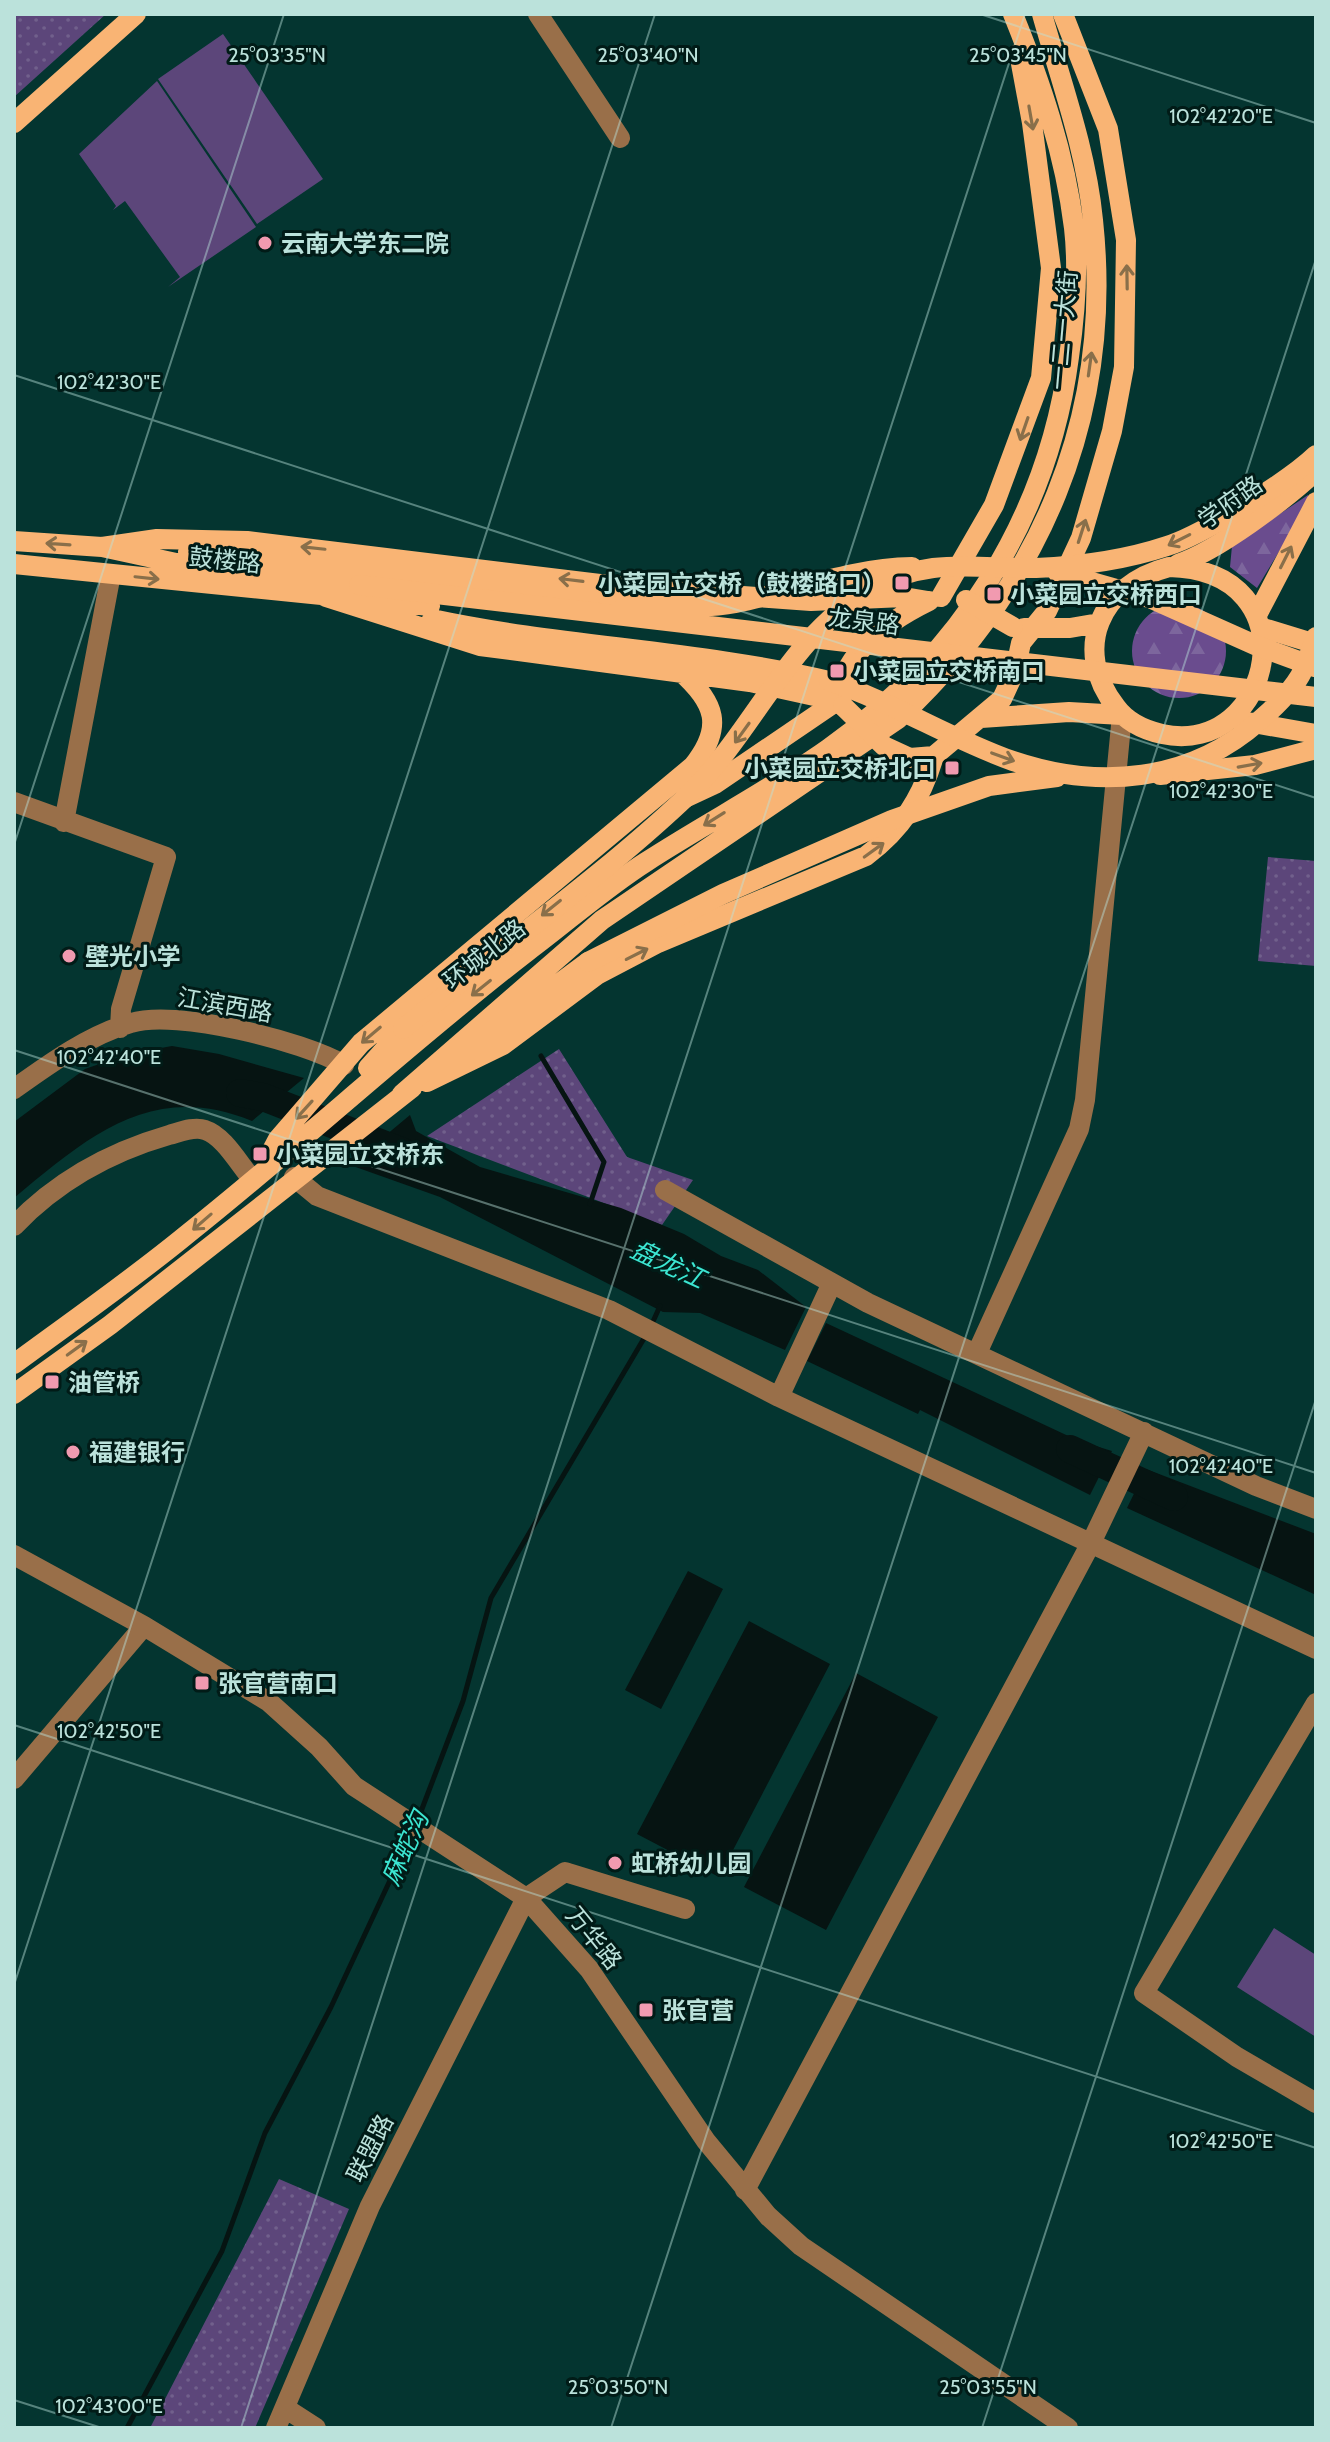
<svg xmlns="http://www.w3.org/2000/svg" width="1330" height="2442" viewBox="0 0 1330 2442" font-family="Cabin,'Noto Sans SC',sans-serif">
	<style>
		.grass { fill: url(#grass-dots) }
		.forest { fill: url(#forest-firs) }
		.garden { fill: #5c467a }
		.water { fill: #061412 }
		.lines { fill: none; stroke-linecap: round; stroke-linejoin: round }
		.stream { stroke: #061412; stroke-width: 5 }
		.river { stroke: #061412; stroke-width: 28 }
		.minor { stroke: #996f49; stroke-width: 20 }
		.major { stroke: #f9b474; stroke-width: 20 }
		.major-bridge { stroke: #f9b474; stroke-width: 20 }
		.oneway { stroke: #896f4a }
		.ticks { fill: none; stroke: #bbe2db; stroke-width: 2; stroke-opacity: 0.45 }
		.poi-dot { fill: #f19ab0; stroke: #011b17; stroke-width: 3 }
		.labels { text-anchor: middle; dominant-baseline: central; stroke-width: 6; stroke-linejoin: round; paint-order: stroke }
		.poi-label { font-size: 24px; font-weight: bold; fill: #bbe2db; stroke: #011b17; text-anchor: start }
		.street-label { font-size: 24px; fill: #bbe2db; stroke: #011b17 }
		.water-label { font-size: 26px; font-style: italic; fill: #3ce6d2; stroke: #011b17 }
		.ticks-label { font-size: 20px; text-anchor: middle; fill: #bbe2db; stroke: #011b17; stroke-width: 6; stroke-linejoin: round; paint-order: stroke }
	</style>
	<defs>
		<pattern id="grass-dots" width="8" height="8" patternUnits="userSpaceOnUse" patternTransform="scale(2)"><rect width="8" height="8" fill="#5c467a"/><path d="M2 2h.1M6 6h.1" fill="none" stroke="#71608c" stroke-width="1.8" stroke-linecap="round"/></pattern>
		<pattern id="forest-firs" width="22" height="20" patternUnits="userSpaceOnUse" patternTransform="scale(2)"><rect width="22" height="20" fill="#6a4c8e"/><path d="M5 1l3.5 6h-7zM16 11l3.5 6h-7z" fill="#7d669d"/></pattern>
	</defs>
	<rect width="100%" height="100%" fill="#043530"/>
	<!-- grass -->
	<path class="grass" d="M 14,14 L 106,14 L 14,97 Z
		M 1268,857 L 1316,861 L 1316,966 L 1258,961 Z
		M 559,1049 L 627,1157 L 693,1180 L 662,1225 L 427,1136 Z
		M 279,2179 L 349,2209 L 255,2428 L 150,2428 Z"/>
	<!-- forest -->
	<path class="forest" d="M 1308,495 L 1311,499 L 1257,588 L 1230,567 L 1232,546 Z
		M1132 651a47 47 0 1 1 94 0a47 47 0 1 1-94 0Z"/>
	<!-- garden -->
	<path class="garden" d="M 223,34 L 323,179 L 257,224 L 158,79 Z
		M 157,81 L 256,227 L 168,287 L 180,277 L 125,201 L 113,210 L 116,206 L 79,154 Z
		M 1274,1928 L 1316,1955 L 1316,2037 L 1237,1987 Z"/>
	<!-- water -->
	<path class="water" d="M 172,1046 L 219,1054 L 304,1078 L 252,1121 C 151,1080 88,1137 14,1198 L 14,1122 L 85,1069 L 128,1054 Z
		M 410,1115 L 416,1131 L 480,1167 L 621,1208 L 684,1234 L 721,1256 L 758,1270 L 806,1307 L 785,1350 L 700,1313 L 663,1312 L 440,1197 L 350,1165 Z
		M 826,1323 L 1079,1441 L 1112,1451 L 1090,1495 L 920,1410 L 918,1414 L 807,1361 Z
		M 1146,1469 L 1316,1534 L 1316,1595 L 1127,1508 Z
		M 688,1571 L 723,1589 L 661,1709 L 625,1690 Z
		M 749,1621 L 830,1664 L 719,1877 L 637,1834 Z
		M 856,1673 L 938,1717 L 826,1930 L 744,1887 Z"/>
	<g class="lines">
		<!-- stream -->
		<path class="stream" d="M 541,1056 L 604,1162 L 590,1204
			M 651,1326 L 660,1306
			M 417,1822 L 463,1701 L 491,1598 L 646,1335
			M 127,2428 L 222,2251 L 265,2133 L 331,2007 L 413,1831"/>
		<!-- river -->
		<path class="river" d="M 240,1093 L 263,1097 L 411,1155
			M 1070,1449 L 1174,1497"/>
		<!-- minor -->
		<path class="minor" d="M 538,14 L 620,138
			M 14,802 L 166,857 L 121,1009 L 120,1028
			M 64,822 L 111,574
			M 14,1089 C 49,1064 89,1035 131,1023 C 176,1009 303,1041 344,1065
			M 294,1177 L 317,1196 L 609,1310 L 779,1397 L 1316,1649
			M 665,1190 L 868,1303 L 1256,1486 L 1316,1509
			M 14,1226 C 57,1181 110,1152 169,1135 C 180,1132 194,1126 205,1130 C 224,1136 239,1164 252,1179
			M 977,1353 L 1079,1129 L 1085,1100 L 1122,715
			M 779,1397 L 832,1283
			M 14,1555 L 144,1626 L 269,1702 L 319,1747 L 354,1786 L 526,1898 L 589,1969 L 706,2141 L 768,2216 L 801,2246 L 1068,2428
			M 1316,1703 L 1144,1993 L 1237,2057 L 1316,2103
			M 14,1779 L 144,1626
			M 745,2190 L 1091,1543 L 1144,1432
			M 285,2408 L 316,2428
			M 276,2428 L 370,2206 L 526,1898 L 565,1872 L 685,1909"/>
		<!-- major -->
		<path class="major" d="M 14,123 L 136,14
			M 14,541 L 102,547 L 176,563 L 359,585
			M 102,547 L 157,539 L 247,541 L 633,588 L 811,601 L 904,597 L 928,601
			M 188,552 L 625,605
			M 14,564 L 430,606
			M 1178,564 C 1217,551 1285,500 1316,471
			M 1169,567 C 1314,570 1274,758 1162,734 C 1144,730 1127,722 1116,707 C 1071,649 1100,585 1169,567 Z
			M 326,597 L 480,646 L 750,682 L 837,701 L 843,706
			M 941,597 L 994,505 L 1041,378 L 1051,268 L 1032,123 L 1019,53
			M 1258,613 L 1316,502
			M 432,619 C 563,647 698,650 829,681
			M 1260,627 L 1316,644
			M 1024,628 L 1070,628 L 1099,623
			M 981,718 L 1069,712 L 1122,715
			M 1242,721 L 1316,734
			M 910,758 L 934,756 L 1002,699 L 1015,671 L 1021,643 L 1047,611 L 1081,538 L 1112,431 L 1124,367 L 1126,240 L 1108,129 L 1063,14
			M 1160,775 L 1255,765 L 1316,749
			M 685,798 L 715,784 L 837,701 C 843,652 888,621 929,601
			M 463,1055 L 588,962
			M 368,1068 L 403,1029
			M 427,1082 L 503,1045 L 597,975 L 658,943 L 866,856 C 901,830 922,798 934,756
			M 402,1094 L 602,920 L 898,719 C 1040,586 1114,417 1093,220 C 1086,149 1061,82 1042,14
			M 267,1160 L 278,1139 L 361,1043 L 693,766 C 724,727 716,703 680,671
			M 14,1364 C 71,1322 130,1281 185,1236 C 301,1144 410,1042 528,951 C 567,922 605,888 646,862 C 706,823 770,790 828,749 C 960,655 1048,518 1069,357 C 1075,315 1079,271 1074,228 C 1065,154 1041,83 1013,14
			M 14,1394 L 110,1325 L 412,1088"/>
		<!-- major-bridge -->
		<path class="major-bridge" d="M 1057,572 L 1152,599 L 1255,645 L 1315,667
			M 359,585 L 1316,697
			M 966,600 L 1013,627
			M 625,605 C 662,605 700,610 736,603 C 796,591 850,568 912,567
			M 829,681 C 893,702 950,739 1013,761 C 1099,790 1190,782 1259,721 C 1273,709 1290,693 1300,676 C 1307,664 1311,649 1316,637
			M 843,706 L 884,746 L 910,758
			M 588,962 L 723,894 L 892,820 L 989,786 L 1057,777
			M 403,1029 C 494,953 598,880 684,799 C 754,734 786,638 871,589 C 929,556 974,569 1036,568 C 1080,566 1125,560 1167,546 C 1202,535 1289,481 1316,455"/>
	</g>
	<!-- one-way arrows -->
	<defs><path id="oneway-shaft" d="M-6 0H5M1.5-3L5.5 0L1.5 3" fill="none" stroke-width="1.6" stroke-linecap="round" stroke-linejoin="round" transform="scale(2)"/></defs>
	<g class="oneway">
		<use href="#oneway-shaft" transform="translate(1031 118) rotate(80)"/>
		<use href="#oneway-shaft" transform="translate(1127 277) rotate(-91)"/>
		<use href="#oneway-shaft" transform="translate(1090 364) rotate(-82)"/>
		<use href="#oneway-shaft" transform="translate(1024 429) rotate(109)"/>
		<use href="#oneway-shaft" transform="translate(1082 531) rotate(-72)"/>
		<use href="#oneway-shaft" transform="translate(1179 540) rotate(153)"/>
		<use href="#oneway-shaft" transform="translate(58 544) rotate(-176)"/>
		<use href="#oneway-shaft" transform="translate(313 548) rotate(-174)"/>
		<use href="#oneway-shaft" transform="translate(1286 557) rotate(-63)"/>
		<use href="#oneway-shaft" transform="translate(147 578) rotate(6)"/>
		<use href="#oneway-shaft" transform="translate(571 580) rotate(-173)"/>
		<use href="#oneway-shaft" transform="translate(742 733) rotate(126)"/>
		<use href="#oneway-shaft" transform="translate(1003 757) rotate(20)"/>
		<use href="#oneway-shaft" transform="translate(1250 765) rotate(-10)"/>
		<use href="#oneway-shaft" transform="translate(714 819) rotate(148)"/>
		<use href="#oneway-shaft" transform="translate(874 850) rotate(-36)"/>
		<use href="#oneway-shaft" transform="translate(551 908) rotate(141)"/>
		<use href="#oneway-shaft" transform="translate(637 954) rotate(-27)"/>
		<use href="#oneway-shaft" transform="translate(481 988) rotate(141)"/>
		<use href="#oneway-shaft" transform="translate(371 1035) rotate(140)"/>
		<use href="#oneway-shaft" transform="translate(304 1110) rotate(132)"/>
		<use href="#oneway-shaft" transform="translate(202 1222) rotate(139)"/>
		<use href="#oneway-shaft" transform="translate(77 1348) rotate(-36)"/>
	</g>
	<!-- ticks -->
	<path class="ticks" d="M 980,14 L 1316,123M 14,375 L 1316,798M 14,845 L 284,14M 14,1050 L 1316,1473M 14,1725 L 1316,2148M 14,1985 L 655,14M 14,2400 L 102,2428M 241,2428 L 1025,14M 611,2428 L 1316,259M 982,2428 L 1316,1399"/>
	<!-- markers -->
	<g class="poi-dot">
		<circle cx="265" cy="243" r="8"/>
		<rect x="894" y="575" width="16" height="16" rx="4"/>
		<rect x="986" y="586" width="16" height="16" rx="4"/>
		<rect x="829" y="663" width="16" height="16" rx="4"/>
		<rect x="944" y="760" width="16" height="16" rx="4"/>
		<circle cx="69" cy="956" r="8"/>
		<rect x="252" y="1146" width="16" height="16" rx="4"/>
		<rect x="44" y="1374" width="16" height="16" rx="4"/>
		<circle cx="73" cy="1452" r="8"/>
		<rect x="194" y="1675" width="16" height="16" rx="4"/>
		<circle cx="615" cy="1863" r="8"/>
		<rect x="638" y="2002" width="16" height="16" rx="4"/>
	</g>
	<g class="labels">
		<!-- poi labels -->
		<g class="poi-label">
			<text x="281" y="243">云南大学东二院</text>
			<text x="886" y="583" text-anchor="end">小菜园立交桥（鼓楼路口）</text>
			<text x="1010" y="594">小菜园立交桥西口</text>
			<text x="853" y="671">小菜园立交桥南口</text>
			<text x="936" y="768" text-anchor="end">小菜园立交桥北口</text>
			<text x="85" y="956">壁光小学</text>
			<text x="276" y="1154">小菜园立交桥东</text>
			<text x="68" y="1382">油管桥</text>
			<text x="89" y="1452">福建银行</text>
			<text x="218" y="1683">张官营南口</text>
			<text x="631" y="1863">虹桥幼儿园</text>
			<text x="662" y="2010">张官营</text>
		</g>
		<!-- street labels -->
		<g class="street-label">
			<text transform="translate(1063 330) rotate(-85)">一二一大街</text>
			<text transform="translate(1230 502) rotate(-35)">学府路</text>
			<text transform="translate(225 560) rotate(6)">鼓楼路</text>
			<text transform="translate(864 621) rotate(7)">龙泉路</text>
			<text transform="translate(484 954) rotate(-38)">环城北路</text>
			<text transform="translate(225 1005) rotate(10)">江滨西路</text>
			<text transform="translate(594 1938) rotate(51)">万华路</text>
			<text transform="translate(370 2148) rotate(-63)">联盟路</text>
		</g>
		<!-- water labels -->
		<g class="water-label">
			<text transform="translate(668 1264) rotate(25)">盘龙江</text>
			<text transform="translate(405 1848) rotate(-66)">麻蛇沟</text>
		</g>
	</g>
	<g class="ticks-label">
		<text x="277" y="62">25°03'35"N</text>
		<text x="648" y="62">25°03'40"N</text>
		<text x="1018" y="62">25°03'45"N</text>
		<text x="1221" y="123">102°42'20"E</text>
		<text x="109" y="389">102°42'30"E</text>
		<text x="1221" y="798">102°42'30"E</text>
		<text x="109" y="1064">102°42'40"E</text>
		<text x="1221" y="1473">102°42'40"E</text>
		<text x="109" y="1738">102°42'50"E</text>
		<text x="1221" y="2148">102°42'50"E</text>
		<text x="618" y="2394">25°03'50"N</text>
		<text x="988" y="2394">25°03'55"N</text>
		<text x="109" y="2413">102°43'00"E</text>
	</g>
	<!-- border -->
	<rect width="1330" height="2442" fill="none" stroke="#bbe2db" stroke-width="32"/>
</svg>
